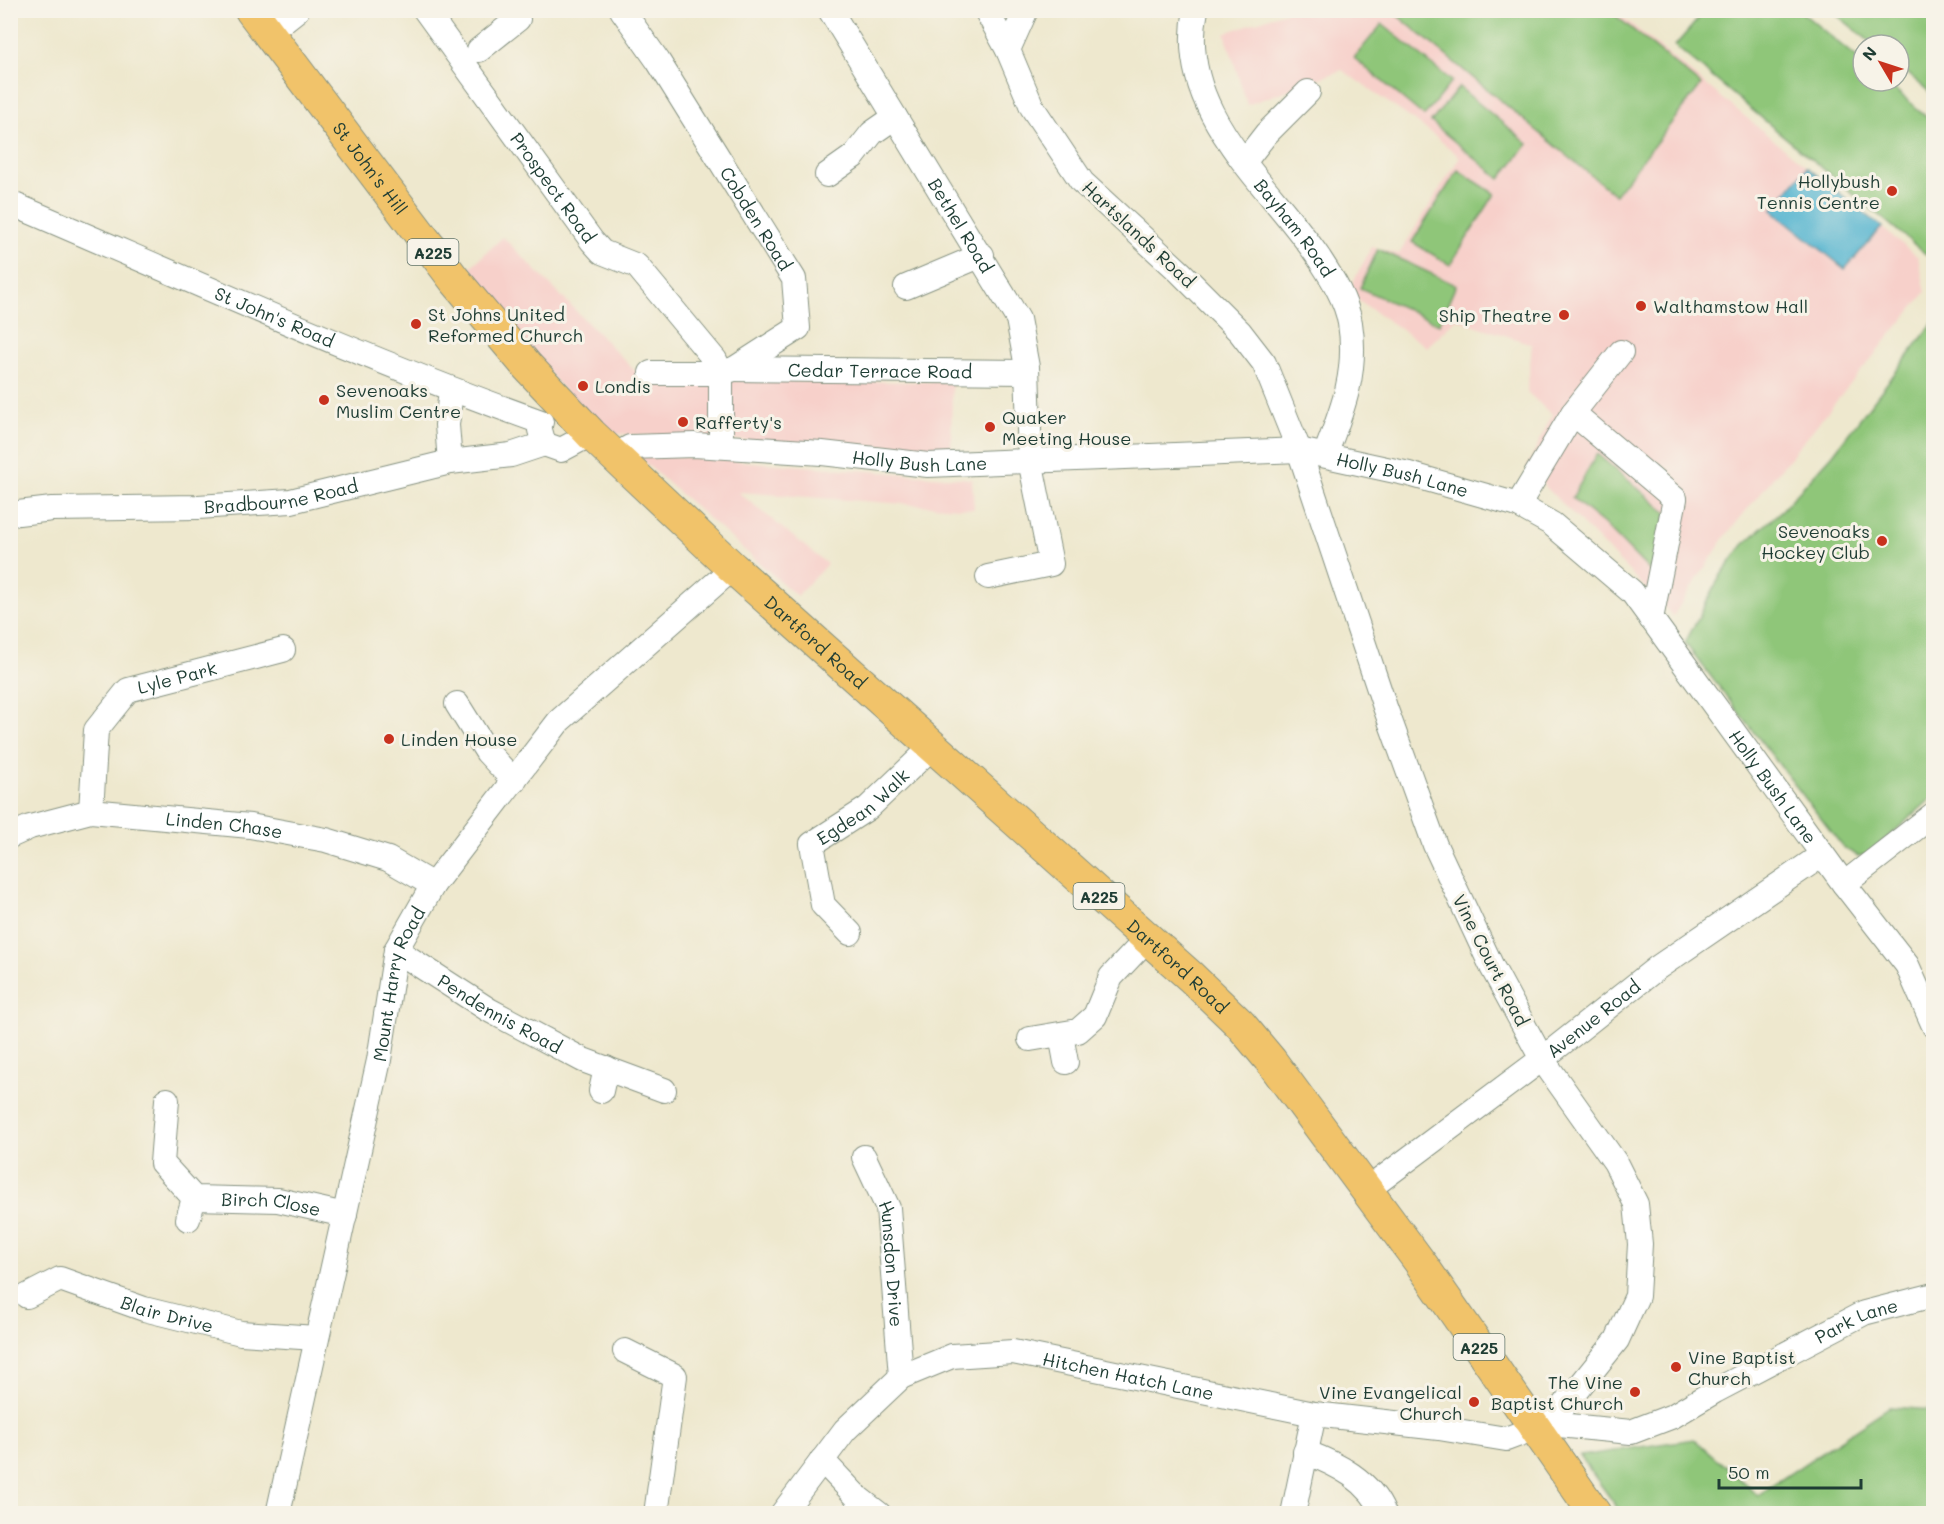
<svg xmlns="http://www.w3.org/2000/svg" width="1944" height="1524" viewBox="0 0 1944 1524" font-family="Mali,sans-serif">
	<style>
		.built { fill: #f7d0ca }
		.green { fill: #8fc679; stroke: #578256; stroke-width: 1.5 }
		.water { fill: #50b2cf; stroke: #387882; stroke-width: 1.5 }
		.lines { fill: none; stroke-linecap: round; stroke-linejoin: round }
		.minor-casing { stroke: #869281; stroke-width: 26 }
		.major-casing { stroke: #869281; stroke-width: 34 }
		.minor { stroke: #fff; stroke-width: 24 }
		.major { stroke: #f1c36a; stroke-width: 32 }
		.poi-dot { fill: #c8321e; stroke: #f7f3e8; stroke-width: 2 }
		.labels { text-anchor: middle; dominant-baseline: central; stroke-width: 6; stroke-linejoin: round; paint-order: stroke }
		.shield { fill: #f7f3e8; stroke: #60746a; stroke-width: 1.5 }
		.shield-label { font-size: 16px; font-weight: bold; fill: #1f3d34 }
		.street-label { font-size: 18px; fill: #1f3d34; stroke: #f7f3e8 }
		.poi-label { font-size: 18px; fill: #1f3d34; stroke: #f7f3e8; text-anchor: start }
	</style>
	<rect width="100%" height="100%" fill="#f7f3e8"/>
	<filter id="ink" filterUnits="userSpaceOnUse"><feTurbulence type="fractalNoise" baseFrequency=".0167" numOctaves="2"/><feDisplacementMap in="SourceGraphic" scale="12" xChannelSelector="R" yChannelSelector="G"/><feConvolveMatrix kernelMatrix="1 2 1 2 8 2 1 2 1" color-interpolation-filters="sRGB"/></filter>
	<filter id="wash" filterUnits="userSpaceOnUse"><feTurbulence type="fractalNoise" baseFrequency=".008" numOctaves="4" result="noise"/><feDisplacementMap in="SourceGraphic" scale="24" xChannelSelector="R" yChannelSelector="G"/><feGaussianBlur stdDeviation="1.35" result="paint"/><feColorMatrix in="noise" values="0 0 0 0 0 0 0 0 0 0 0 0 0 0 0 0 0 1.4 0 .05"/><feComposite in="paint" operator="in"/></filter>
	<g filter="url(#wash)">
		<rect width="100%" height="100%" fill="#eee8ce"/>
		<!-- built -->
		<path class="built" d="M 1288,11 L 1615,11 L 1918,257 L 1926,292 L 1727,534 L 1673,616 L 1527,468 L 1552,415 L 1527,392 L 1532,344 L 1456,319 L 1427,347 L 1347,293 L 1372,247 L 1399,254 L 1460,157 L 1430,132 L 1342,70 L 1247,105 L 1225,33 Z
			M 503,237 L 644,380 L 952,382 L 951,451 L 601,433 L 464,273 Z
			M 634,453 L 972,479 L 974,509 L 738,492 L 827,564 L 797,596 Z"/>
		<!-- green -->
		<path class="green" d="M 1392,11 L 1610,11 L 1701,85 L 1615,195 Z
			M 1705,11 L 1800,11 L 1863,63 L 1863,81 L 1885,81 L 1933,122 L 1933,260 L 1675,46 Z
			M 1832,11 L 1933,11 L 1933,95 L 1899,66 L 1899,45 L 1874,45 Z
			M 1382,24 L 1452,81 L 1424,116 L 1354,58 Z
			M 1459,87 L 1528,144 L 1500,179 L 1431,122 Z
			M 1458,170 L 1495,194 L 1450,265 L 1412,242 Z
			M 1378,249 L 1456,285 L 1439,324 L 1360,288 Z
			M 1933,323 L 1933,797 L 1869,854 L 1858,856 L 1843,847 L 1685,643 L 1721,575 L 1743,545 L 1783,509 L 1833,454 Z
			M 1597,454 L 1667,513 L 1652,573 L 1604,524 L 1572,498 Z
			M 1889,1407 L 1933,1410 L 1933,1513 L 1621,1513 L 1580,1456 L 1694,1439 L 1758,1495 Z"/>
		<!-- water -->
		<path class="water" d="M 1807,167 L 1882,227 L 1845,269 L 1772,210 Z"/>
	</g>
	<g filter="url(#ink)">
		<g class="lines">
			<defs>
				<g id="minor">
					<path id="s1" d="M 425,10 L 592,241 L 602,252 L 637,266 L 715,360 L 721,373 L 651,373"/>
					<path id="s2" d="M 622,10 L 658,61 L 794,279 L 798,328 L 734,369 L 721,373 L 721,446"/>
					<path id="s3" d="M 830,10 L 1018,319 L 1027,367 L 1030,460 L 1051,564 L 988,577"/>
					<path d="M 986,10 L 1008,50"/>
					<path id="s4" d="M 1196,10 C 1174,111 1269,183 1319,258 C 1332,278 1346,299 1350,323 C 1358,373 1342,411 1325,455"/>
					<path d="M 268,33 L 297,10"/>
					<path d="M 479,50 L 518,19 L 512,10"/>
					<path d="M 1245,161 L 1266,134 L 1308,92"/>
					<path d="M 827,175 L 854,156 L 872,133 L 895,117"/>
					<path id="s5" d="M 10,203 C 186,278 361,358 541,422"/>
					<path d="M 906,287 L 982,255"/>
					<path id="s6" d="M 734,369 L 1025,372"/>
					<path d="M 1573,413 L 1621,352"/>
					<path d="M 540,430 L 544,444 L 561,450 L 591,434"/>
					<path id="s7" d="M 615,456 L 630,447 L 694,445 L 822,453 L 928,465 L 1299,450 L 1409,474 L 1518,505 L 1552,524 L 1632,592 L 1844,884 L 1907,965 L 1934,1026"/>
					<path d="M 450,462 L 447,425 L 451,390"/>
					<path d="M 1518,505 L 1573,413 L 1675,499 L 1651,619"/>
					<path id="s8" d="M 10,514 L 52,509 L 198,507 L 291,501 L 450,462 L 511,455 L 544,444"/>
					<path d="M 457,704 L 487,752 L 514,781"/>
					<path id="s9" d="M 91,811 L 96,730 L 128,690 L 283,650"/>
					<path id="s10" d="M 10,836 L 30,827 L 91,811 L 250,826 L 326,840 L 388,859 L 433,885"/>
					<path d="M 1844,884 L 1934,814"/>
					<path id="s11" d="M 850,933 L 823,905 L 812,844 L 868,808 L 932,747"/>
					<path id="s12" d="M 396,950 L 489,1010 L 583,1060 L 664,1090"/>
					<path d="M 1061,1035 L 1066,1062"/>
					<path d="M 1030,1039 L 1078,1031 L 1095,1016 L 1111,977 L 1147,939"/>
					<path d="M 601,1091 L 606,1068"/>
					<path id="s13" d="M 167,1100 L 162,1163 L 194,1198 L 278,1200 L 345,1215"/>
					<path id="s14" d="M 864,1157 L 888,1208 L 901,1377"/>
					<path id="s15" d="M 1367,1190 L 1542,1059 L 1657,968 L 1822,855"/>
					<path d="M 188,1219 L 194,1198"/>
					<path id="s16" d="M 27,1296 L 60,1279 L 144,1309 L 241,1333 L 316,1338"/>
					<path d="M 625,1351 L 675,1376 L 656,1514"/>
					<path id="s17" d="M 1551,1422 L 1559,1425 L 1631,1432 L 1673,1416 L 1715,1391 L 1864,1313 L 1934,1295"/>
					<path d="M 1305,1452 C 1337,1464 1370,1480 1384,1514"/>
					<path d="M 822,1460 L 857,1497 L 879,1514"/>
					<path id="s18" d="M 278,1514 L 379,1060 L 396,950 L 433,885 L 559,721 L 733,568"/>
					<path id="s19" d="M 782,1514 L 845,1430 L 901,1377 L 952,1356 L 1013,1352 L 1314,1414 L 1439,1428 L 1506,1439 L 1551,1422 L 1617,1340 L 1637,1296 L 1640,1244 L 1636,1204 L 1615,1162 L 1542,1059 L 1492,967 L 1435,845 L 1385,707 L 1299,450 L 1264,363 L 1240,332 L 1180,272 L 1082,182 L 1032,107 L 1008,50 L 1026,10"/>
					<path d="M 1293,1514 L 1314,1414"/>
				</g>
				<g id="major">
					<path id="s20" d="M 251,10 L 454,279 L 527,366 L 591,434 L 733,568 L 1191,977 L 1240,1024 L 1271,1061 L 1422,1265 L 1595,1514"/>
				</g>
			</defs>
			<!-- minor casing -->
			<use href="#minor" class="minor-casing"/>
			<!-- major casing -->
			<use href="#major" class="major-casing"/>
			<!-- minor -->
			<use href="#minor" class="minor"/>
			<!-- major -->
			<use href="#major" class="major"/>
		</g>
	</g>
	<!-- markers -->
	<g class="poi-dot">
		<circle cx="1892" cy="191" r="6"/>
		<circle cx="1641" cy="306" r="6"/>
		<circle cx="1564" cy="315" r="6"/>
		<circle cx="416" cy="324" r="6"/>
		<circle cx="583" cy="386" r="6"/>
		<circle cx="324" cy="400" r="6"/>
		<circle cx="683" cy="422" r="6"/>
		<circle cx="990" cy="427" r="6"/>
		<circle cx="1882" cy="541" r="6"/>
		<circle cx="389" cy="739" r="6"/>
		<circle cx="1676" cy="1367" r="6"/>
		<circle cx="1635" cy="1392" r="6"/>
		<circle cx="1474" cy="1402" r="6"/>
	</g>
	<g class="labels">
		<!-- shield labels -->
		<g class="shield">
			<rect x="407.5" y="239" width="51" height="26" rx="4.5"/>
			<rect x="1073.5" y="883" width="51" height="26" rx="4.5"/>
			<rect x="1453.5" y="1334" width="51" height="26" rx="4.5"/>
		</g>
		<g class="shield-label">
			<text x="433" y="252">A225</text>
			<text x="1099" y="896">A225</text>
			<text x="1479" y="1347">A225</text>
		</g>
		<!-- street labels -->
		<g class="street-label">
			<text stroke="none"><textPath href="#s20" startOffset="198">St John's Hill</textPath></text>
			<text stroke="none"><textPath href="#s1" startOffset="219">Prospect Road</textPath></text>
			<text stroke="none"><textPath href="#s2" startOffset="248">Cobden Road</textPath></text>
			<text stroke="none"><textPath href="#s3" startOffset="252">Bethel Road</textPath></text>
			<text stroke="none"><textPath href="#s4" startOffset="248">Bayham Road</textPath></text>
			<text transform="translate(1139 234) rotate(43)">Hartslands Road</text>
			<text stroke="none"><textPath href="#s5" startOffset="288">St John's Road</textPath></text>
			<text stroke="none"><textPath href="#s6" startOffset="146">Cedar Terrace Road</textPath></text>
			<text stroke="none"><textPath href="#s7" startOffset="308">Holly Bush Lane</textPath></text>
			<text stroke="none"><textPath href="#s7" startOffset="794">Holly Bush Lane</textPath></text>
			<text stroke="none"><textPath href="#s8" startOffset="272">Bradbourne Road</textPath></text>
			<text stroke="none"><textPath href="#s20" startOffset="850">Dartford Road</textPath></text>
			<text stroke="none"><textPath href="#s9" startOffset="183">Lyle Park</textPath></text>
			<text stroke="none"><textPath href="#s7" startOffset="1298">Holly Bush Lane</textPath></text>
			<text stroke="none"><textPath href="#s11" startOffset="164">Egdean Walk</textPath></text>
			<text stroke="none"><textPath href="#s10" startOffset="219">Linden Chase</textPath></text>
			<text transform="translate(1491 960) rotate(63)">Vine Court Road</text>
			<text stroke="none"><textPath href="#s20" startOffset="1336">Dartford Road</textPath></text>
			<text stroke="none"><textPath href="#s18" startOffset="544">Mount Harry Road</textPath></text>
			<text stroke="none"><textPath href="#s12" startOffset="122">Pendennis Road</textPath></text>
			<text stroke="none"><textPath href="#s15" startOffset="284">Avenue Road</textPath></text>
			<text stroke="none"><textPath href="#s13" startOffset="188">Birch Close</textPath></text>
			<text stroke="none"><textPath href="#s14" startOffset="112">Hunsdon Drive</textPath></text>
			<text stroke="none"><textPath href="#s16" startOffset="150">Blair Drive</textPath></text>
			<text stroke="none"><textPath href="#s17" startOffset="333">Park Lane</textPath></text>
			<text stroke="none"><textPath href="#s19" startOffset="416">Hitchen Hatch Lane</textPath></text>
		</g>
		<!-- poi labels -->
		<g class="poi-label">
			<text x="1880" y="181" text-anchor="end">Hollybush<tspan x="1880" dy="21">Tennis Centre</tspan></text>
			<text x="1653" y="306">Walthamstow Hall</text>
			<text x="428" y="314">St Johns United<tspan x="428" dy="21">Reformed Church</tspan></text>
			<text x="1552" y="315" text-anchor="end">Ship Theatre</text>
			<text x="595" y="386">Londis</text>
			<text x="336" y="390">Sevenoaks<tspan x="336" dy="21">Muslim Centre</tspan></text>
			<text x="1002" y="417">Quaker<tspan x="1002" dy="21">Meeting House</tspan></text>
			<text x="695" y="422">Rafferty's</text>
			<text x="1870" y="531" text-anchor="end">Sevenoaks<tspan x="1870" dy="21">Hockey Club</tspan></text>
			<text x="401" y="739">Linden House</text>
			<text x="1688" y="1357">Vine Baptist<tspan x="1688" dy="21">Church</tspan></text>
			<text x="1623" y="1382" text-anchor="end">The Vine<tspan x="1623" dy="21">Baptist Church</tspan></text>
			<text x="1462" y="1392" text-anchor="end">Vine Evangelical<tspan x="1462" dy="21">Church</tspan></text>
		</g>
	</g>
	<!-- margin -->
	<rect width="1944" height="1524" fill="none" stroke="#f7f3e8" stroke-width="36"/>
	<!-- north arrow -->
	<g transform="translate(1881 63) rotate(309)"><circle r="28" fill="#f7f3e8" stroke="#a1aaa0" stroke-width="1.5"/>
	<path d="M0-4.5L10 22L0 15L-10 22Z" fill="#c8321e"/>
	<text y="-9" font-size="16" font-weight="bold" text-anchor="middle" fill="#1f3d34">N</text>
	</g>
	<!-- scale -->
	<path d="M1719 1479v9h142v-9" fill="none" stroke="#1f3d34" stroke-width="3"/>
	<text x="1728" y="1479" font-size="18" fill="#1f3d34" stroke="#f7f3e8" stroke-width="4.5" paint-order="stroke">50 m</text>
</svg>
